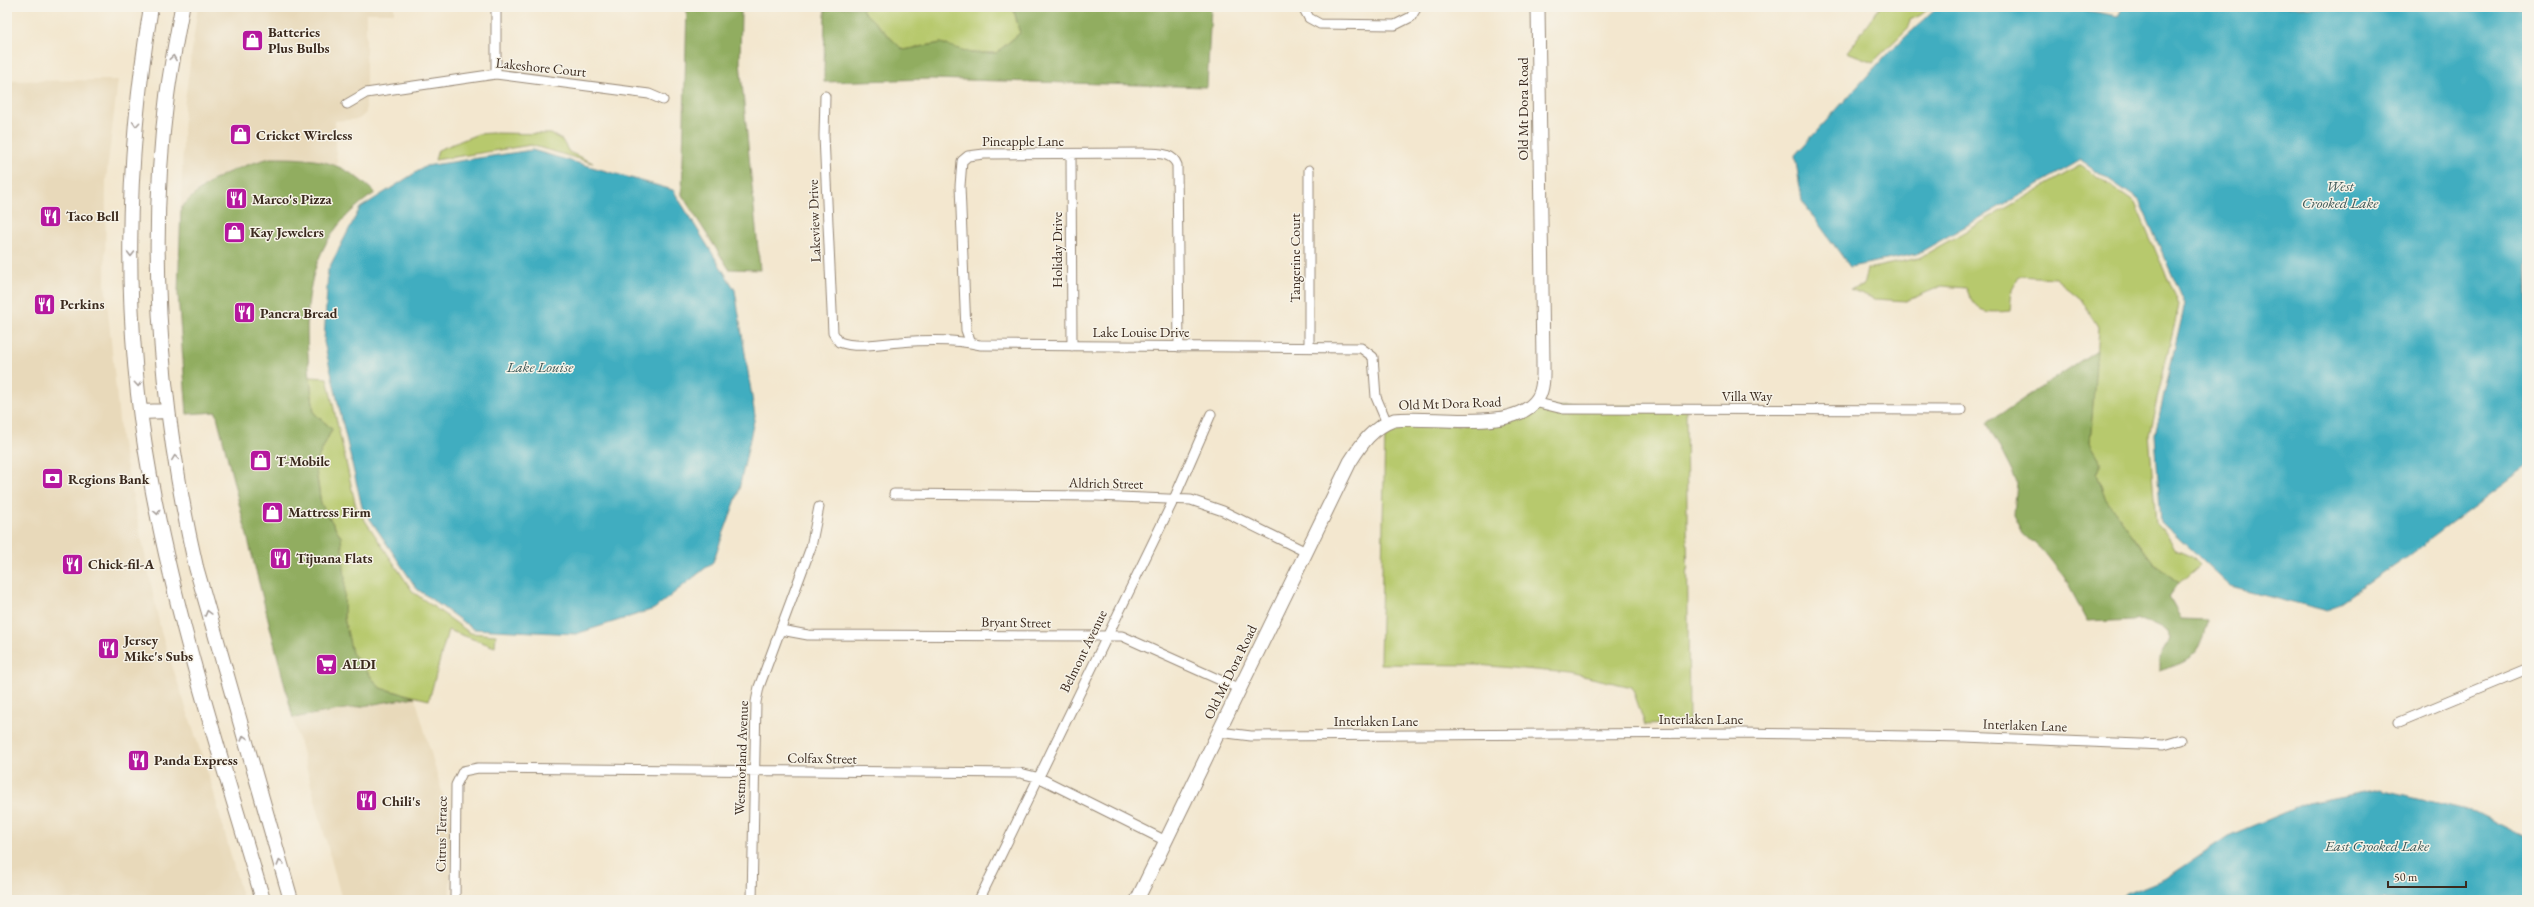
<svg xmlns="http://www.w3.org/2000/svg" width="2534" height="907" viewBox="0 0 2534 907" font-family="'EB Garamond',serif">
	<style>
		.built { fill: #e8d9ba }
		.green { fill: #b7c96d; stroke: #797a46 }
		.forest { fill: #91ad60; stroke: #666c3f }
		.water { fill: #41adc0; stroke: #3e6c6f }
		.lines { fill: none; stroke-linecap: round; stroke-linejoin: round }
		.street-casing { stroke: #978876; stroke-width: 11 }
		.secondary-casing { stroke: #978876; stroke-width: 15 }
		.primary-casing { stroke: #978876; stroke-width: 16 }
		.street { stroke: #fff; stroke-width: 9 }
		.secondary { stroke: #fff; stroke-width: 13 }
		.primary { stroke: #fff; stroke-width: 14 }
		.oneway { stroke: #a79f9a }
		.labels { text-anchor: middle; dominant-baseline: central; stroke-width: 3; stroke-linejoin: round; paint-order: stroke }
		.poi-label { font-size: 14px; font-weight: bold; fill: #3b2a1e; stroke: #f7f3e8; text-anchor: start }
		.street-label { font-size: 14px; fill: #3b2a1e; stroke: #f7f3e8 }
		.water-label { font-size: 15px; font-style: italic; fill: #3d5857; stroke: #f7f3e8 }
	</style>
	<rect width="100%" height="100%" fill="#f7f3e8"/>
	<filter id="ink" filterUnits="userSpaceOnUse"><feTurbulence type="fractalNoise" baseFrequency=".025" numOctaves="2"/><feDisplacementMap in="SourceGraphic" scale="8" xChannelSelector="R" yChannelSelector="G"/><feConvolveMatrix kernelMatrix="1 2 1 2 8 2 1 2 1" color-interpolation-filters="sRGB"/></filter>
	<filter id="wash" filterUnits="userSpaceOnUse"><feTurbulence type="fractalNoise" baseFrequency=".012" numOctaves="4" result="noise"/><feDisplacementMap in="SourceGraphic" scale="16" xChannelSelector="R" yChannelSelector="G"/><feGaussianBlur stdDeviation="0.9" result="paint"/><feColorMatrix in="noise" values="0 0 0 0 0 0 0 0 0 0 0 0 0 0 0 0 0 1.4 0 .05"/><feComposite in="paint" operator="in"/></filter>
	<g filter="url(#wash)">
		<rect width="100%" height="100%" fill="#f3e7cf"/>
		<!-- built -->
		<path class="built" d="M 198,7 L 394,7 L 394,13 L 366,13 L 366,113 L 359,119 L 335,121 L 337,165 L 309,158 L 270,158 L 235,168 L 200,188 L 181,208 L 184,106 Z
			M 118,80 L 106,180 L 105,282 L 121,439 L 161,632 L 212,786 L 243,900 L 7,900 L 7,81 Z
			M 415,697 L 453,830 L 449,900 L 342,900 L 293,718 Z"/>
		<!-- green -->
		<path class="green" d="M 862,7 L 1013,7 L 1020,33 L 996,53 L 971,53 L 941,43 L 903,50 L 862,11 Z
			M 1880,7 L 1930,7 L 1921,15 L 1910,20 L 1909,27 L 1873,62 L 1847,52 Z
			M 492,133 L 551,134 L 562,140 L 569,152 L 593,163 L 531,145 L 435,160 L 438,150 L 478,134 Z
			M 2081,165 L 2135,203 L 2179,305 L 2149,434 L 2156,523 L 2167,535 L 2176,550 L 2192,557 L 2200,565 L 2179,583 L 2153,563 L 2105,498 L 2097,474 L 2102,463 L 2090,443 L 2098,328 L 2081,299 L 2055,278 L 2019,276 L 2012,289 L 2010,311 C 1984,313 1977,314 1966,288 L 1942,286 L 1906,301 L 1875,299 L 1850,289 L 1863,286 L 1867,269 L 1919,258 Z
			M 310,377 L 327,378 L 356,507 L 413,592 L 470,633 L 496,635 L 495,647 L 448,630 L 429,700 L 380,688 L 352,653 L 344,618 L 341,537 L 321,504 L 315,464 L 332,429 L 314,413 Z
			M 1686,405 L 1689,723 L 1645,725 L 1632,687 L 1569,673 L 1478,665 L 1380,664 L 1385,430 L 1395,425 L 1477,425 L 1537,407 Z"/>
		<!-- forest -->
		<path class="forest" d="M 687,7 L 743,7 L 741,13 L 740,62 L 760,270 L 729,269 L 682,195 Z
			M 825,7 L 862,7 L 863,11 L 903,50 L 941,43 L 971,53 L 996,53 L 1020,33 L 1013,7 L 1211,7 L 1207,87 L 931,79 L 824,82 Z
			M 270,158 C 317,158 340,159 375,193 C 293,246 304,328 314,413 L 332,429 L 315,464 L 321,504 L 341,537 L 345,577 L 344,618 L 352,653 L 380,688 L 415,697 L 293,718 L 216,412 L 187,414 L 178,294 L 181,208 C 209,178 231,169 270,158 Z
			M 2097,350 L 2090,443 L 2102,463 L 2097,474 L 2105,498 L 2153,563 L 2179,583 L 2169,597 L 2181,619 L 2207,620 C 2204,655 2191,661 2159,671 L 2159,658 L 2170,639 L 2167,631 L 2138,618 L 2133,620 L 2088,622 L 2064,577 L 2045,553 L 2023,533 L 2014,515 L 2017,482 L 1987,423 Z"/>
		<!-- water -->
		<path class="water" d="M 2067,7 L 2118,16 L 2123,7 L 2527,7 L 2527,467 L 2409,555 L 2328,611 L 2230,586 L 2161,522 L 2155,434 L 2185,304 L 2139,200 L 2081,160 L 1917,254 L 1850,267 L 1802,201 L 1795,155 L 1888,53 L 1937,8 Z
			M 532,150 L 673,190 L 735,290 L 755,416 L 738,494 L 713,562 L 654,609 L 576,634 L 473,629 L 417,589 L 362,507 L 324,342 L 328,270 L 360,208 L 426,166 Z
			M 2380,789 L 2475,812 L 2527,838 L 2527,900 L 2112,900 L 2164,879 L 2228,836 L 2307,803 Z"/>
	</g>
	<g filter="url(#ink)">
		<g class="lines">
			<defs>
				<path id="street" d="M 1303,7 L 1309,18 L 1320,24 L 1395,25 L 1411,17 L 1417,7
					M 496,74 L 496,7
					M 825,96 L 824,136 L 833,333 L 839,342 C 858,349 881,343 900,342 C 926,340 956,339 980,345 L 1361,348 L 1373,357 L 1376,397 L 1387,423
					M 347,104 L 366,93 L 496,74 L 649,94 L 663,100
					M 1071,155 L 1072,346
					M 970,341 L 966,330 L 960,186 L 962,161 L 968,156 L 984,154 L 1146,153 C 1158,154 1172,152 1177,165 L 1179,347
					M 1309,346 L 1309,170
					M 1534,402 L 1563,409 L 1961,410
					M 894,494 L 1097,496 L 1191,500 L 1223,511 L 1306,552
					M 781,630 L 808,635 L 1122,636 L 1240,689
					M 2399,722 L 2527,669
					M 1219,732 L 1251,736 L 1741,733 L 1964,737 L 2164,745 L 2181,740
					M 455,900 L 456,785 L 463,771 L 478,768 L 1020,773 L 1040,778 L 1166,841
					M 752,900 L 756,702 L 759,687 L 811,547 L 819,507
					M 979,900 L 1174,499 L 1211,414"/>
				<path id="secondary" d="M 1137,900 L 1350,462 C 1362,443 1372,428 1394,420 C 1431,415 1515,434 1538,398 C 1544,388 1543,374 1543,362 L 1538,7"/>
				<path id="primary" d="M 151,7 C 125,161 122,322 150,476 C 176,620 222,760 263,900
					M 182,7 C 177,37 171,66 167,96 C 147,252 161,414 196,567 L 291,900
					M 141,412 L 168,411"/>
			</defs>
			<!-- street casing -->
			<use href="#street" class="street-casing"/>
			<!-- secondary casing -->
			<use href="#secondary" class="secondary-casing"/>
			<!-- primary casing -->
			<use href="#primary" class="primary-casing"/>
			<!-- street -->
			<use href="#street" class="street"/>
			<!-- secondary -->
			<use href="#secondary" class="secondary"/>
			<!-- primary -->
			<use href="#primary" class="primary"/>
		</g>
		<!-- one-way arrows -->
		<defs><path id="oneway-chevron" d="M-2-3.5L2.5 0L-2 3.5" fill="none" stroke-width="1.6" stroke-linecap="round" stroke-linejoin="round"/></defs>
		<g class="oneway">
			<use href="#oneway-chevron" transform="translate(173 58) rotate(-81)"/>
			<use href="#oneway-chevron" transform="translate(136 124) rotate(94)"/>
			<use href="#oneway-chevron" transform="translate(131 254) rotate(90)"/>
			<use href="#oneway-chevron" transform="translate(138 384) rotate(85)"/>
			<use href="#oneway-chevron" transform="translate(175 458) rotate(-98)"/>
			<use href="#oneway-chevron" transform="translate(157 512) rotate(79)"/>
			<use href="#oneway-chevron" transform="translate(208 613) rotate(-105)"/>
			<use href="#oneway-chevron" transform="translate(244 738) rotate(-106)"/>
			<use href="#oneway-chevron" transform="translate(280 863) rotate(-106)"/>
		</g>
	</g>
	<!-- icons -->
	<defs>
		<symbol id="shop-square" viewBox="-11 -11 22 22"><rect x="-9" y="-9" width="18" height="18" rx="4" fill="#b5179e" stroke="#f7f3e8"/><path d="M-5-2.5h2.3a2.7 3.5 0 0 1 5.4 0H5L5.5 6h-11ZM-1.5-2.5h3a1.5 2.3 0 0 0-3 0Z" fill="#fff"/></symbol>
		<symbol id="restaurant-square" viewBox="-11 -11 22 22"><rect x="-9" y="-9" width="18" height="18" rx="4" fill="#b5179e" stroke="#f7f3e8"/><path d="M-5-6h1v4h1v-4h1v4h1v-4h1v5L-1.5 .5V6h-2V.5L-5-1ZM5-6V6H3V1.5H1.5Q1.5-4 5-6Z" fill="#fff"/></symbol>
		<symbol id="bank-square" viewBox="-11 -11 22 22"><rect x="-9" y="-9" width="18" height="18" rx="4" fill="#b5179e" stroke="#f7f3e8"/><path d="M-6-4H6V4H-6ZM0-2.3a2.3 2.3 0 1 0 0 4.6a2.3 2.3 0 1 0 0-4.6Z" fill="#fff"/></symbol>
		<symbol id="supermarket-square" viewBox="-11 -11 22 22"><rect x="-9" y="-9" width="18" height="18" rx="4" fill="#b5179e" stroke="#f7f3e8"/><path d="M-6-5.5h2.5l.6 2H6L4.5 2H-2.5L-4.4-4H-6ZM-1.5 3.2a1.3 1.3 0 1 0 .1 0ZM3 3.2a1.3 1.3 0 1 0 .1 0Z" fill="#fff"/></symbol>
	</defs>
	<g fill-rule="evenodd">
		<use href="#shop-square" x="240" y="28" width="25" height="25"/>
		<use href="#shop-square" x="228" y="122" width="25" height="25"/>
		<use href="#restaurant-square" x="224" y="186" width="25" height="25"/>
		<use href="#restaurant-square" x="38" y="204" width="25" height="25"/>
		<use href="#shop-square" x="222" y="220" width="25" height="25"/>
		<use href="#restaurant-square" x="32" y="292" width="25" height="25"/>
		<use href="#restaurant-square" x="232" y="300" width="25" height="25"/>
		<use href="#shop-square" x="248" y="448" width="25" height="25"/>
		<use href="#bank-square" x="40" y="466" width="25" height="25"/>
		<use href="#shop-square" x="260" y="500" width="25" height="25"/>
		<use href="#restaurant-square" x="268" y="546" width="25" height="25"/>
		<use href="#restaurant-square" x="60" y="552" width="25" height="25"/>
		<use href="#restaurant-square" x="96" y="636" width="25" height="25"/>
		<use href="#supermarket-square" x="314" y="652" width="25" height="25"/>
		<use href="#restaurant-square" x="126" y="748" width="25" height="25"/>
		<use href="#restaurant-square" x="354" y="788" width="25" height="25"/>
	</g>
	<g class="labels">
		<!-- poi labels -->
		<g class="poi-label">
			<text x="268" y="32">Batteries<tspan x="268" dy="16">Plus Bulbs</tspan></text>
			<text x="256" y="135">Cricket Wireless</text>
			<text x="252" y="199">Marco's Pizza</text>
			<text x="66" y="216">Taco Bell</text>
			<text x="250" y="232">Kay Jewelers</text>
			<text x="60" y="304">Perkins</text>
			<text x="260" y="313">Panera Bread</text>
			<text x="276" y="461">T-Mobile</text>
			<text x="68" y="479">Regions Bank</text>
			<text x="288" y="512">Mattress Firm</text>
			<text x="296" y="558">Tijuana Flats</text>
			<text x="88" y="564">Chick-fil-A</text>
			<text x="124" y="640">Jersey<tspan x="124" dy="16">Mike's Subs</tspan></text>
			<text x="342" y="664">ALDI</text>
			<text x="154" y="760">Panda Express</text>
			<text x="382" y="801">Chili's</text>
		</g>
		<!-- street labels -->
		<g class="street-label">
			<text transform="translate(541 67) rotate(6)">Lakeshore Court</text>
			<text transform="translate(1523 109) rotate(-90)">Old Mt Dora Road</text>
			<text x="1023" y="141">Pineapple Lane</text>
			<text transform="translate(814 221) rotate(-92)">Lakeview Drive</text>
			<text transform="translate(1057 250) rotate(-90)">Holiday Drive</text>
			<text transform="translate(1295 258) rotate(-90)">Tangerine Court</text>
			<text x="1141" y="332">Lake Louise Drive</text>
			<text x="1747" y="396">Villa Way</text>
			<text transform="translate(1450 403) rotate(-2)">Old Mt Dora Road</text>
			<text transform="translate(1106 483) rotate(1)">Aldrich Street</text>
			<text transform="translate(1016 622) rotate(1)">Bryant Street</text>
			<text transform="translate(1083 651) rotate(-64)">Belmont Avenue</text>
			<text transform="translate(1230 672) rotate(-64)">Old Mt Dora Road</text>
			<text x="1701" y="719">Interlaken Lane</text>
			<text x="1376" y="721">Interlaken Lane</text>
			<text transform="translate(2025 725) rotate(2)">Interlaken Lane</text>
			<text transform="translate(741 758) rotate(-88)">Westmorland Avenue</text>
			<text transform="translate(822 758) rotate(1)">Colfax Street</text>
			<text transform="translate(441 834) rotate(-89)">Citrus Terrace</text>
		</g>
		<!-- water labels -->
		<g class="water-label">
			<text x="2340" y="185">West<tspan x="2340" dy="17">Crooked Lake</tspan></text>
			<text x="540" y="366">Lake Louise</text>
			<text x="2377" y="845">East Crooked Lake</text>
		</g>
	</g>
	<!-- margin -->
	<rect width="2534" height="907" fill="none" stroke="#f7f3e8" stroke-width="24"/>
	<!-- scale -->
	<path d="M2388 881v6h78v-6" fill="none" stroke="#3b2a1e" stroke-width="2"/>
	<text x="2394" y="881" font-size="12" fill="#3b2a1e" stroke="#f7f3e8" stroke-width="3" paint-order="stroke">50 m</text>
</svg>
